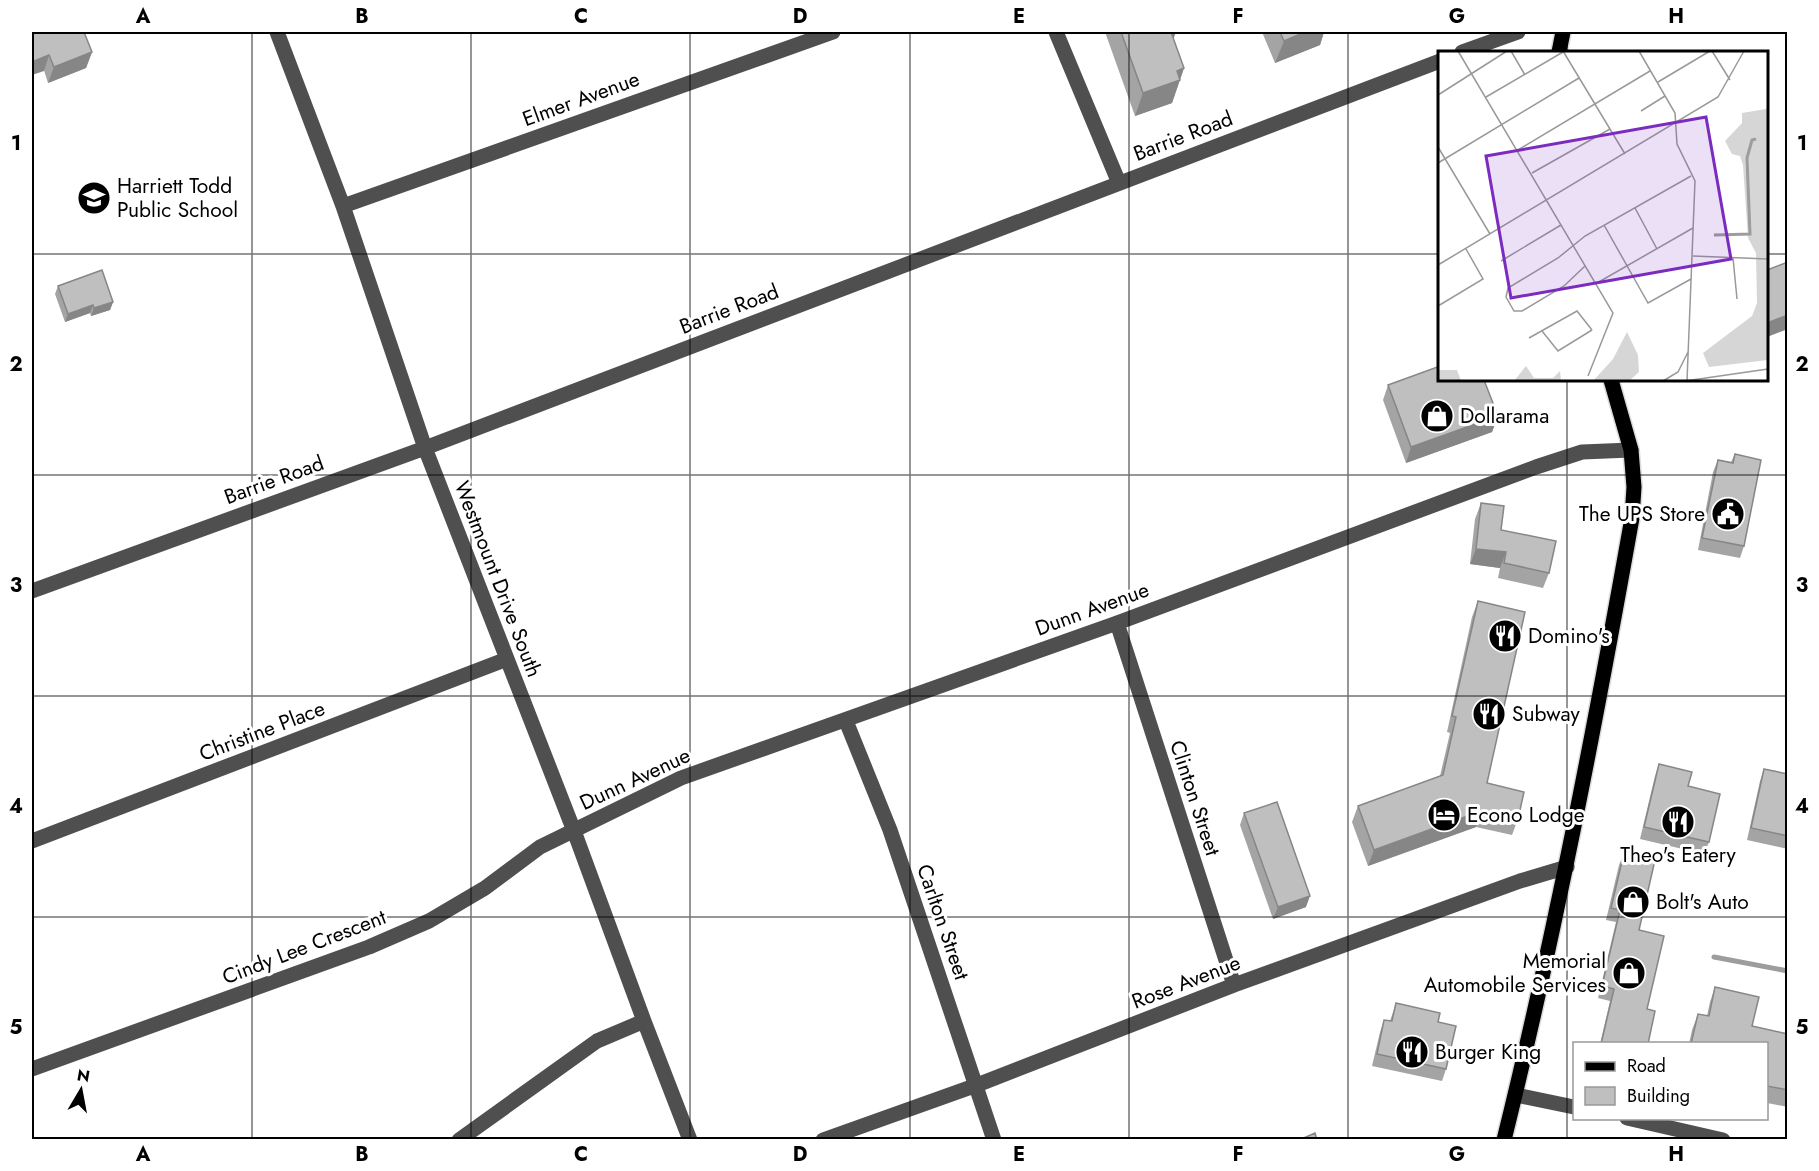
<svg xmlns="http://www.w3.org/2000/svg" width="1819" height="1171" viewBox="0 0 1819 1171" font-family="Jost,sans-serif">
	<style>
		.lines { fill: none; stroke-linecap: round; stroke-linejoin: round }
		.stream { stroke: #9d9d9d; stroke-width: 5 }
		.major-casing { stroke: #dbdbdb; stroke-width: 18 }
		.minor { stroke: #4f4f4f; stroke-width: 15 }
		.major { stroke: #000; stroke-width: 15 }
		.wall { fill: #a4a4a4 }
		.shaded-wall { fill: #868686 }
		.building { fill: #bfbfbf; stroke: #868686; stroke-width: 1.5 }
		.grid { fill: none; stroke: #000; stroke-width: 1.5; stroke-opacity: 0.55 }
		.labels { text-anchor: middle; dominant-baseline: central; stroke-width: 6; stroke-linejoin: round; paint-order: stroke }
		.street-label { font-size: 21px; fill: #000; stroke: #fff }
		.poi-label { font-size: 21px; fill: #000; stroke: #fff; text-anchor: start }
		.inset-river { fill: none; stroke: #9d9d9d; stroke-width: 3 }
		.inset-road { fill: none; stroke: #999; stroke-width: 1.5 }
		.view { fill: #7b2cbf; fill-opacity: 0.15; stroke: #7b2cbf; stroke-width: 3 }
		.inset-edge { fill: none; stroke: #000; stroke-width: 3 }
		.neatline { fill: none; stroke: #000; stroke-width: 2 }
		.grid-label { font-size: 20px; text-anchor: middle; font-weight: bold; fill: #000 }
	</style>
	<rect width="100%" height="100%" fill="#fff"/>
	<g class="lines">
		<!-- stream -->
		<path class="stream" d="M 1714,957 L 1788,971"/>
		<defs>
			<path id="major" d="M 1559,52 L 1563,32
				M 1504,1140 C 1555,934 1595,726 1632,518 L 1634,487 L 1631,450 L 1611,380"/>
		</defs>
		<!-- major casing -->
		<use href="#major" class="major-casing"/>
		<!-- minor -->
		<path class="minor" d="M 277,32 L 343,206 L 425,448 L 574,831 L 644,1021 L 690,1140
			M 1056,32 L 1119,183
			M 1462,52 L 1518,32
			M 343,206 L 833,32
			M 32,591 L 425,448 L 1440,61
			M 1117,623 L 1234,985
			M 846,721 L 890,830 L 994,1140
			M 32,841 L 507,659
			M 32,1069 L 369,947 L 429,921 L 485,888 L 540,847 L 681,778 L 1117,623 L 1536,467 L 1582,452 L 1631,450
			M 1516,1095 L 1574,1107
			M 1627,1118 L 1723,1140
			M 459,1140 L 597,1041 L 644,1021
			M 823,1140 L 977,1085 L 1234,985 L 1520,881 L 1567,867"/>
		<!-- major -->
		<use href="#major" class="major"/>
	</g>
	<!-- wall -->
	<path class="wall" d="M 32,32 L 92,52 L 86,68 L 48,83 Z
		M 1105,32 L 1176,32 L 1173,39 L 1184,68 L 1172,103 L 1135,116 Z
		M 1262,32 L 1324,32 L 1320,45 L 1275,63 Z
		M 58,286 L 113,302 L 110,310 L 91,316 L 90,313 L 65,322 L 55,294 Z
		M 1388,385 L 1498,416 L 1492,432 L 1406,463 L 1383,400 Z
		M 1735,454 L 1744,546 L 1740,558 L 1698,550 L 1713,472 L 1718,460 L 1731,462 Z
		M 1481,503 L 1501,530 L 1549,573 L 1543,588 L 1498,578 L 1500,568 L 1470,564 L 1475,519 Z
		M 1478,601 L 1487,783 L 1518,819 L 1512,835 L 1476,827 L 1368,866 L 1352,822 L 1358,806 L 1440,776 L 1450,733 L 1447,732 L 1472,617 Z
		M 1659,764 L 1688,786 L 1709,842 L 1704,854 L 1640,839 L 1655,776 Z
		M 1764,769 L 1788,774 L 1788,849 L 1747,840 L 1760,781 Z
		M 1244,813 L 1306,907 L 1273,919 L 1240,825 Z
		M 1624,853 L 1639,930 L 1647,1009 L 1648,1044 L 1600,1044 L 1610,1001 L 1598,998 L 1616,922 L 1606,920 L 1619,865 Z
		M 1715,987 L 1752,1026 L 1788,1034 L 1788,1107 L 1767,1103 L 1767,1044 L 1689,1044 L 1692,1030 L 1698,1014 L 1707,1016 L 1710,1002 Z
		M 1396,1003 L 1438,1022 L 1446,1069 L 1442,1081 L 1372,1066 L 1380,1032 L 1384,1020 L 1390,1021 Z"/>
	<!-- shaded-wall -->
	<path class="shaded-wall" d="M 1170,32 L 1176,32 L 1169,50 Z
		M 1305,32 L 1324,32 L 1320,45 L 1275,63 L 1284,41 Z
		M 92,52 L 86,68 L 48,83 L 54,67 Z
		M 49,55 L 44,71 L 32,75 L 32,62 Z
		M 1184,68 L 1172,103 L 1135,116 L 1143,93 L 1177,71 Z
		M 113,302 L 110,310 L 91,316 L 94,308 Z
		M 93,305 L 90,313 L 65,322 L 68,314 Z
		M 1788,315 L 1788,329 L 1767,337 L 1767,323 Z
		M 1498,416 L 1492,432 L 1406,463 L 1411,447 Z
		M 1476,549 L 1506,552 L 1500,568 L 1470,564 Z
		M 1481,811 L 1476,827 L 1368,866 L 1374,850 Z
		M 1310,896 L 1306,907 L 1273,919 L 1278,907 Z"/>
	<!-- building -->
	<path class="building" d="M 32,32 L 84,32 L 92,52 L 54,67 L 49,55 L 32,62 Z
		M 1121,32 L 1171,32 L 1184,68 L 1177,71 L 1180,80 L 1143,93 Z
		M 1280,32 L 1305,32 L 1284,41 Z
		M 1788,262 L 1788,315 L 1767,323 L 1767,270 Z
		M 102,270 L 113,302 L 94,308 L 93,305 L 68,314 L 58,286 Z
		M 1440,366 L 1440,380 L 1484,380 L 1498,416 L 1411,447 L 1388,385 Z
		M 1735,454 L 1761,460 L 1744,546 L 1702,538 L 1718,460 L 1733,463 Z
		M 1481,503 L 1504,506 L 1501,530 L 1556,541 L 1549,573 L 1504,563 L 1506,552 L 1476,549 Z
		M 1478,601 L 1525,612 L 1487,783 L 1524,792 L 1518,819 L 1481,811 L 1374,850 L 1358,806 L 1443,775 L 1456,717 L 1452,716 Z
		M 1659,764 L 1692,772 L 1688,786 L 1720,794 L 1709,842 L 1644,827 Z
		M 1764,769 L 1788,774 L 1788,836 L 1751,828 Z
		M 1277,802 L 1310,896 L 1278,907 L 1244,813 Z
		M 1624,853 L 1655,860 L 1639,930 L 1664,936 L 1647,1009 L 1655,1011 L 1648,1044 L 1601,1044 L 1614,989 L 1602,986 L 1620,910 L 1611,908 Z
		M 1715,987 L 1759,997 L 1752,1026 L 1788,1034 L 1788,1090 L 1767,1086 L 1767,1044 L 1691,1044 L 1698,1014 L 1709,1016 Z
		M 1396,1003 L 1440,1013 L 1438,1022 L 1456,1026 L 1446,1069 L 1377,1054 L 1384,1020 L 1392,1021 Z
		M 1315,1133 L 1317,1140 L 1299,1140 Z"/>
	<!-- grid -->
	<path class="grid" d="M 252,32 L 252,1140M 471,32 L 471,1140M 690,32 L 690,1140M 910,32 L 910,1140M 1129,32 L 1129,1140M 1348,32 L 1348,1140M 1567,32 L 1567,52M 32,254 L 1440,254M 1766,254 L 1788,254M 1567,380 L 1567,1140M 32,475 L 1788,475M 32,696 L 1788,696M 32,917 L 1788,917"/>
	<!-- icons -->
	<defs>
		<symbol id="school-disc" viewBox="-11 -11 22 22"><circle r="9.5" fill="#000" stroke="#fff"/><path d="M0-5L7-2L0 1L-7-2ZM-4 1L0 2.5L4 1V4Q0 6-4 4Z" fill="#fff"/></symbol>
		<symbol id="shop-disc" viewBox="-11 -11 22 22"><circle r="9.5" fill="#000" stroke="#fff"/><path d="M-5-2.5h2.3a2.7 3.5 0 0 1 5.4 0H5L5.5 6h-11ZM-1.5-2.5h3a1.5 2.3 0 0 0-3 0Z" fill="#fff"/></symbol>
		<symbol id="civic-disc" viewBox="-11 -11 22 22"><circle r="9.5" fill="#000" stroke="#fff"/><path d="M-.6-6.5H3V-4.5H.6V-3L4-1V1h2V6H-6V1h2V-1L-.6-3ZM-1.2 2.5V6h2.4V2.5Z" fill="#fff"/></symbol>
		<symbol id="restaurant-disc" viewBox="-11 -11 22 22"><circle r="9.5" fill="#000" stroke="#fff"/><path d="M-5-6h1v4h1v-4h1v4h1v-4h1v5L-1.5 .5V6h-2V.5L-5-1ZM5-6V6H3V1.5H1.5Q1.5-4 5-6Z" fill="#fff"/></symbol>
		<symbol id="hotel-disc" viewBox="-11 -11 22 22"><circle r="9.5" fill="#000" stroke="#fff"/><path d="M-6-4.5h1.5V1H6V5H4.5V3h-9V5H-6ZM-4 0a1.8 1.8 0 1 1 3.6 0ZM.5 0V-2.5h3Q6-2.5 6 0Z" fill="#fff"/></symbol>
	</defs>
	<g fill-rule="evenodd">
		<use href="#school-disc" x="75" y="179" width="38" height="38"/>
		<use href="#shop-disc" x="1418" y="397" width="38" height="38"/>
		<use href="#civic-disc" x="1709" y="495" width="38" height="38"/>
		<use href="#restaurant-disc" x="1486" y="617" width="38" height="38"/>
		<use href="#restaurant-disc" x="1470" y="695" width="38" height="38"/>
		<use href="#hotel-disc" x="1425" y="796" width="38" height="38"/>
		<use href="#restaurant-disc" x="1659" y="803" width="38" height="38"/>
		<use href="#shop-disc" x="1614" y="883" width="38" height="38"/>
		<use href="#shop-disc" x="1610" y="954" width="38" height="38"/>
		<use href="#restaurant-disc" x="1393" y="1033" width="38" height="38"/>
	</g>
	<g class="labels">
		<!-- street labels -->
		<g class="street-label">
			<text transform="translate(581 99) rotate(-20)">Elmer Avenue</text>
			<text transform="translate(1183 136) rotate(-21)">Barrie Road</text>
			<text transform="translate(729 309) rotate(-21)">Barrie Road</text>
			<text transform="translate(274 480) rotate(-20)">Barrie Road</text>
			<text transform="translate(498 579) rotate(69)">Westmount Drive South</text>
			<text transform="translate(1092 609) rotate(-20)">Dunn Avenue</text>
			<text transform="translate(262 731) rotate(-21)">Christine Place</text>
			<text transform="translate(635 779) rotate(-25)">Dunn Avenue</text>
			<text transform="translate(1195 798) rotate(72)">Clinton Street</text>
			<text transform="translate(943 922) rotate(71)">Carlton Street</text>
			<text transform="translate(304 947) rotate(-21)">Cindy Lee Crescent</text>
			<text transform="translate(1186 982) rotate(-21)">Rose Avenue</text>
		</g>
		<!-- poi labels -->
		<g class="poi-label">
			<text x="117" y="186">Harriett Todd<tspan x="117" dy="24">Public School</tspan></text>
			<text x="1460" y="416">Dollarama</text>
			<text x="1705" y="514" text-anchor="end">The UPS Store</text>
			<text x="1528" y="636">Domino's</text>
			<text x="1512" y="714">Subway</text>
			<text x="1467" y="815">Econo Lodge</text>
			<text x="1678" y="855" text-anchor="middle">Theo's Eatery</text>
			<text x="1656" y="902">Bolt's Auto</text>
			<text x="1606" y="961" text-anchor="end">Memorial<tspan x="1606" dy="24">Automobile Services</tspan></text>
			<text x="1435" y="1052">Burger King</text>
		</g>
	</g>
	<!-- overview -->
	<g transform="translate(1438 51)">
		<rect width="330" height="330" fill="#fff"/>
		<path d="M 330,53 L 330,309 L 271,316 L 265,302 L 314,265 L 319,252 L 318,202 L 310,187 L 305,114 L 302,105 L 294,103 L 287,90 L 304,72 L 304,62 L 328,58 ZM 189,281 L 200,304 L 201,321 L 191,330 L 155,330 L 175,308 ZM 88,315 L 96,327 L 115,327 L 122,320 L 123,330 L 76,330 ZM 0,319 L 19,319 L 23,330 L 0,330 Z" fill="#d6d6d6"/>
		<path class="inset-river" d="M 276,184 L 312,183 L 309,107 L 314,89 L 318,88"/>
		<path class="inset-road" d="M 20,0 L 175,262 L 150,325M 73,0 L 87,24M 125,0 L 187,103M 201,0 L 237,62 L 239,93 L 257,130 L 249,330M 274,0 L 292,29M 220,31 L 272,0M 0,44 L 69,0M 48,46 L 125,1M 203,60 L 227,45M 0,96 L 52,183M 80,99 L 212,20M 0,112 L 141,27M 94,122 L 172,78M 197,157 L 219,198M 166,174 L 210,252 L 253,228M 255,205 L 330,208M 295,207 L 299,248M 63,210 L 123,174M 0,214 L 280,46 L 306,0M 147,215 L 126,235 L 84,260 L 76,260 L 68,246 L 70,237 L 120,207 L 147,185 L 253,125M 159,232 L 255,177M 0,255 L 45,228 L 28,198M 104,280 L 120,300 L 154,279M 91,287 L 139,260 L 154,279M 225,330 L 240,321 L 250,301M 247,330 L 330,318"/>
		<path class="view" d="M 268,66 L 293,208 L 73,247 L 48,105 Z"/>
		<rect width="330" height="330" class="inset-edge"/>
	</g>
	<!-- border -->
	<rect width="1819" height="1171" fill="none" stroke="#ffffff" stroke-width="66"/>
	<!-- legend -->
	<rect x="1573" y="1042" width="195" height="78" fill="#ffffff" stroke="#999999" stroke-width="1.5"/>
	<rect x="1585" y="1062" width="30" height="9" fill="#000000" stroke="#999999" stroke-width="1.5"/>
	<text x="1627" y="1072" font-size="18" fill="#000000">Road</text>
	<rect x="1585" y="1087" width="30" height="18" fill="#bfbfbf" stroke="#999999" stroke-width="1.5"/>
	<text x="1627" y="1102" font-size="18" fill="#000000">Building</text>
	<!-- north arrow -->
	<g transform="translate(81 1090) rotate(10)" stroke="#ffffff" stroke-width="4.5" paint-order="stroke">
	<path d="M0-4.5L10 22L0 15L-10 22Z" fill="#000000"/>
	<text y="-9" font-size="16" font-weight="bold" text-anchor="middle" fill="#000000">N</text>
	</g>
	<rect x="33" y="33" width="1753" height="1105" class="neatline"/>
	<g class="grid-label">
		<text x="143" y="23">A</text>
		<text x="362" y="23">B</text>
		<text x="581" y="23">C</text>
		<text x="800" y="23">D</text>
		<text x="1019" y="23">E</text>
		<text x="1238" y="23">F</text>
		<text x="1457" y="23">G</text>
		<text x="1676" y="23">H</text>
		<text x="16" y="150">1</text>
		<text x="1802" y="150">1</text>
		<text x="16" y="371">2</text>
		<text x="1802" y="371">2</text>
		<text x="16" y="592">3</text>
		<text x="1802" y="592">3</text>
		<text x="16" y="813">4</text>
		<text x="1802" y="813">4</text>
		<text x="16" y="1034">5</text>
		<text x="1802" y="1034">5</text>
		<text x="143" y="1161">A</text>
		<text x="362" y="1161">B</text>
		<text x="581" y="1161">C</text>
		<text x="800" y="1161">D</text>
		<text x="1019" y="1161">E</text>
		<text x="1238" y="1161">F</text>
		<text x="1457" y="1161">G</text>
		<text x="1676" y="1161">H</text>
	</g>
</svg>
